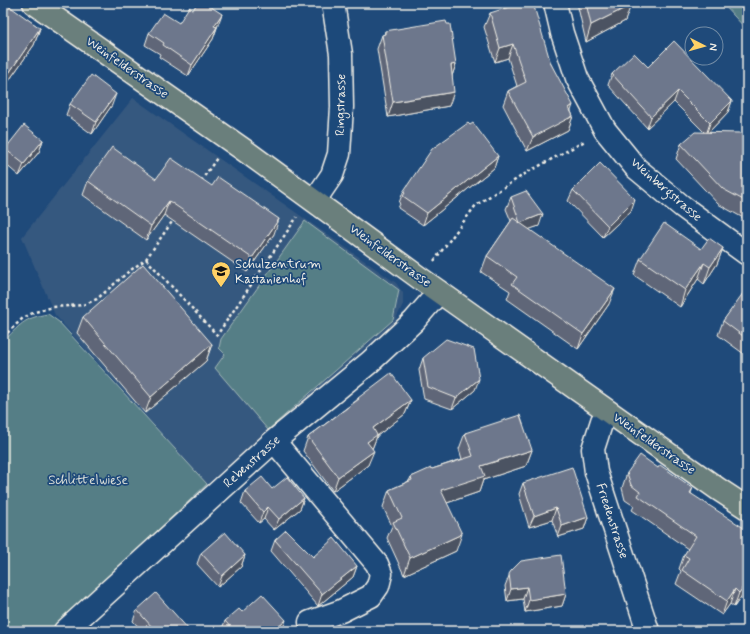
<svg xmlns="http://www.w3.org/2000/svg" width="750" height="634" viewBox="0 0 750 634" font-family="Mynerve,sans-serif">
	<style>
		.built { fill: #36587f }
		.green { fill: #547e86; stroke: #a4b8b7 }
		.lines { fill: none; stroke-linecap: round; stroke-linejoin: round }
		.minor-casing { stroke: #f4f1e8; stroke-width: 25 }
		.major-casing { stroke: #f4f1e8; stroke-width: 25 }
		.path { stroke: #f4f1e8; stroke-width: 2.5; stroke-dasharray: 3 3; stroke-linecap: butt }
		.minor { stroke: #1f4a7a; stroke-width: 22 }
		.major { stroke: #6a7f7c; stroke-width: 22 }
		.wall { fill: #5e6678; stroke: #f4f1e8 }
		.shaded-wall { fill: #4c5362; stroke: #f4f1e8 }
		.building { fill: #6d778c; stroke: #f4f1e8 }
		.labels { text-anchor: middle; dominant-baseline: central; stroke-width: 3.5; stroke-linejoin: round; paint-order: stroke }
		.street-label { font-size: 13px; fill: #f4f1e8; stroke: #1f4a7a }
		.poi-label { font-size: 13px; fill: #f4f1e8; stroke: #1f4a7a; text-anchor: start }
		.park-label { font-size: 13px; fill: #dce0d9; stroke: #1f4a7a }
	</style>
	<rect width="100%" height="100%" fill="#1f4a7a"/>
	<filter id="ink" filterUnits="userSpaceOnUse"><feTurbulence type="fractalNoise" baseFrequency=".025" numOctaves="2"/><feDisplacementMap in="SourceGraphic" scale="8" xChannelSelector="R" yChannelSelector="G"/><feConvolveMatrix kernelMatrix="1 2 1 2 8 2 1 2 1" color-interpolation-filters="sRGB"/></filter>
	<g filter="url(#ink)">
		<!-- built -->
		<path class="built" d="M 133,98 L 396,283 L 403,293 L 403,304 L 394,323 L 207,484 L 55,315 L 22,237 Z"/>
		<!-- green -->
		<path class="green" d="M 722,3 L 747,3 L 747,30 Z
			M 305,221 L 399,290 L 393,320 L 268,430 L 215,368 L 225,354 L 219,348 L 221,339 Z
			M 48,314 L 59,322 L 207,484 L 51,631 L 3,631 L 3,342 C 20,325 23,318 48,314 Z"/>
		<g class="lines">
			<defs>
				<path id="minor" d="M 555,3 L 562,33 L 577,78 L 605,130 L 636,168 L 683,207 L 747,254
					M 315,200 L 332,175 L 339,154 L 342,107 L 341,54 L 333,3
					M 608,412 L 602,421 L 593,449 L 596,472 L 648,631
					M 274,441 L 377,564 L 381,574 L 378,586 L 371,596 L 341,611 L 310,622
					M 65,631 L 274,441 L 370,362 L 414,321 L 439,292"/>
				<path id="major" d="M 34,3 L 244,150 L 421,279 L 718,489 L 747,508"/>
			</defs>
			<!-- minor casing -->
			<use href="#minor" class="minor-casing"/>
			<!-- major casing -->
			<use href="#major" class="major-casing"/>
			<!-- path -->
			<path class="path" d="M 201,181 L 217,158
				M 146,259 L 217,335 L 297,217
				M 434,261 L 476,205 L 528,172 L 585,141
				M 3,337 L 23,318 L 35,312 L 53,307 L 83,305 L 97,299 L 128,272 L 146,259 L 174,219"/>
			<!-- minor -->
			<use href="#minor" class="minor"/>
			<!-- major -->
			<use href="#major" class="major"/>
		</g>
		<!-- wall -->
		<path class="wall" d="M 3,3 L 40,28 L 34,45 L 3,89 Z
			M 577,3 L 630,3 L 625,21 L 586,42 Z
			M 490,13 L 551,64 L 573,116 L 568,130 L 527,151 L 503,105 L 508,91 L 517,86 L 508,58 L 495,62 L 484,27 Z
			M 179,23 L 218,25 L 213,39 L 188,76 L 159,57 L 160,54 L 145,45 L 149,33 Z
			M 385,31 L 456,64 L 452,76 L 449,106 L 388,117 L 377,49 L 382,35 L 384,35 Z
			M 648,67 L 732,101 L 728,112 L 709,132 L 747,140 L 747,220 L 718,204 L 676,159 L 681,144 L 704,132 L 674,102 L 647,128 L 608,85 L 612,74 Z
			M 70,104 L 112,105 L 92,134 L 66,115 Z
			M 43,140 L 39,152 L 19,176 L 3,162 L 3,154 L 5,149 Z
			M 498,156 L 494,168 L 423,225 L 398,208 L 400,204 L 399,203 L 403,192 Z
			M 156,179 L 274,234 L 247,272 L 164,215 L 146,240 L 83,195 L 88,181 Z
			M 573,190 L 631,211 L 603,237 L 568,201 Z
			M 511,197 L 539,226 L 529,229 L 609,304 L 578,349 L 507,299 L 510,291 L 481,272 L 487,256 L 511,221 L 506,209 Z
			M 723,248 L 717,264 L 704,284 L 698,279 L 680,307 L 634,275 L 640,259 L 701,249 Z
			M 747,290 L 747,354 L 744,354 L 718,335 L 723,321 Z
			M 83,317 L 212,344 L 206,361 L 145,413 L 77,333 Z
			M 423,358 L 475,390 L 452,409 L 424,399 L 419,370 Z
			M 358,398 L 411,400 L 405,414 L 377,436 L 372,449 L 368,465 L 333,491 L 303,451 L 308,437 L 357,400 Z
			M 465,433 L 532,450 L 526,466 L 483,480 L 479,492 L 447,503 L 456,551 L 404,575 L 387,538 L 392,526 L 383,507 L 389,490 L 409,481 L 411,477 L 432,469 L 462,459 L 459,449 Z
			M 658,468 L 693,488 L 691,493 L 747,588 L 734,607 L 730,604 L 722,615 L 676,584 L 681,571 L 679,569 L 684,555 L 688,549 L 632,510 L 634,506 L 625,500 L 622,488 L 627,473 Z
			M 523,483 L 588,517 L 584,529 L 558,537 L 552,520 L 529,527 L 519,494 Z
			M 272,489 L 304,498 L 300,509 L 274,530 L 264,519 L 259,523 L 241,503 L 245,491 Z
			M 275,540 L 313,557 L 357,566 L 353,577 L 318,606 L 271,551 Z
			M 201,553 L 245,555 L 241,567 L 218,587 L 197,564 Z
			M 511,571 L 566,594 L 562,606 L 525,612 L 523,599 L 507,601 L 505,586 Z
			M 137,610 L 190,631 L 142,631 L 133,621 Z
			M 242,612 L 282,631 L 221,631 L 225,621 Z"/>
		<!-- shaded-wall -->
		<path class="shaded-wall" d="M 631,5 L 625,21 L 586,42 L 591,25 Z
			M 222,14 L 218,25 L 210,37 L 214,26 Z
			M 217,27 L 213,39 L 188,76 L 192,65 Z
			M 40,28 L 34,45 L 3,89 L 3,86 L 7,76 Z
			M 513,44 L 508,58 L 495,62 L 500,48 Z
			M 456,64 L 451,79 L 451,65 Z
			M 678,91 L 674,102 L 647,128 L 651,117 Z
			M 454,92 L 449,106 L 388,117 L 393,102 Z
			M 116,94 L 112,105 L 92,134 L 96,122 Z
			M 732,101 L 728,112 L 706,135 L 710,123 Z
			M 573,105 L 568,119 L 573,116 L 568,130 L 527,151 L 533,137 L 569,108 Z
			M 43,140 L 39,152 L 19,176 L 24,164 Z
			M 498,156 L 494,168 L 423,225 L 427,213 Z
			M 635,199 L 631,211 L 603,237 L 608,226 Z
			M 169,201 L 164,215 L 146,240 L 151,226 Z
			M 543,214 L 539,226 L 516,234 L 520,223 Z
			M 279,219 L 274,234 L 247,272 L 252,258 Z
			M 723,248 L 717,264 L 704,284 L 710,267 Z
			M 704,263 L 698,279 L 680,307 L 685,290 Z
			M 615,289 L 609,304 L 578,349 L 583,334 Z
			M 212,344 L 206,361 L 145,413 L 151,397 Z
			M 747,346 L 747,354 L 744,354 Z
			M 479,379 L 475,390 L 452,409 L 456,398 Z
			M 411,400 L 405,414 L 377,436 L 372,449 L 362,457 L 373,428 Z
			M 532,450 L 526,466 L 483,480 L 479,492 L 435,507 L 441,490 L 481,466 Z
			M 374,451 L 368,465 L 333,491 L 338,477 Z
			M 304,498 L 300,509 L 274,530 L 279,519 Z
			M 268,507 L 264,519 L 259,523 L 263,512 Z
			M 556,508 L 552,520 L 529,527 L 534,516 Z
			M 588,517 L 584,529 L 558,537 L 562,526 Z
			M 462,534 L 456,551 L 404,575 L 410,558 Z
			M 245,555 L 241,567 L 218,587 L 222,576 Z
			M 357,566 L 353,577 L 318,606 L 322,594 Z
			M 747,581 L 747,588 L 734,607 L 739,593 Z
			M 527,587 L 523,599 L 507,601 L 511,589 Z
			M 735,589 L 730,604 L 722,615 L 727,601 Z
			M 566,594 L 562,606 L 525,612 L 529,600 Z
			M 286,620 L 282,631 L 274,631 Z"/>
		<!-- building -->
		<path class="building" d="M 3,3 L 5,3 L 40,28 L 7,76 L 3,73 Z
			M 197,3 L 205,3 L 222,14 L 214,26 L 217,27 L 192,65 L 163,45 L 164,43 L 149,33 L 163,13 L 179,23 L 189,7 L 193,10 Z
			M 522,3 L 533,3 L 551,64 L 573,105 L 569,108 L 573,116 L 533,137 L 508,91 L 526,82 L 513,44 L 500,48 L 490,13 Z
			M 586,3 L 630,3 L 631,5 L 591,25 Z
			M 446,21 L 447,24 L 450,24 L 456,64 L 451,65 L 454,92 L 393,102 L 382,35 L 385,34 L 385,31 Z
			M 674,41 L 732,101 L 710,123 L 678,91 L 651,117 L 612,74 L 634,53 L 648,67 Z
			M 91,75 L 116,94 L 96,122 L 70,104 Z
			M 468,123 L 470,125 L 473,123 L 498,156 L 427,213 L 403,196 L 405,193 L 403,192 L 432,149 Z
			M 24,125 L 43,140 L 24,164 L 5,149 Z
			M 695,132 L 740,133 L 747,140 L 747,202 L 723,189 L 681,144 Z
			M 112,147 L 156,179 L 171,158 L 212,186 L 218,177 L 279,219 L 252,258 L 169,201 L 151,226 L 88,181 Z
			M 600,163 L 635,199 L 608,226 L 573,190 Z
			M 526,191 L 543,214 L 520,223 L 511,197 Z
			M 513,218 L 615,289 L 583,334 L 512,284 L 517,277 L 487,256 Z
			M 664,223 L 701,249 L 709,238 L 723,248 L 710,267 L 704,263 L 685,290 L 640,259 Z
			M 143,264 L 212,344 L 151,397 L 83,317 Z
			M 746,289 L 747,290 L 747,339 L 723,321 Z
			M 446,339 L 474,349 L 479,379 L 456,398 L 428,387 L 423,358 Z
			M 391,373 L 411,400 L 373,428 L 377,435 L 367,442 L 374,451 L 338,477 L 308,437 L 359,399 L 358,398 Z
			M 520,415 L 532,450 L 481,466 L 485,476 L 441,490 L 462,534 L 410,558 L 393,522 L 402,518 L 389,490 L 412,480 L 411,477 L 431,468 L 432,469 L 473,456 L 465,433 Z
			M 640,455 L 658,468 L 660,465 L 693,488 L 690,493 L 747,530 L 747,581 L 739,593 L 735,589 L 727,601 L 682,570 L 689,558 L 684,555 L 696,536 L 638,496 L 640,492 L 631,485 L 627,473 Z
			M 572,467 L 588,517 L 562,526 L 556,508 L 534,516 L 523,483 Z
			M 262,477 L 272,489 L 287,477 L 304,498 L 279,519 L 268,507 L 263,512 L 245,491 Z
			M 286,530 L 313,557 L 334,538 L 357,566 L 322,594 L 275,540 Z
			M 225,532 L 245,555 L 222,576 L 201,553 Z
			M 561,555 L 566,594 L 529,600 L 527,587 L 511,589 L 509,574 L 511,571 L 521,561 Z
			M 156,593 L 190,631 L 147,631 L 152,627 L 137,610 Z
			M 262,594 L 286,620 L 274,631 L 234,631 L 225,621 L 239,609 L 242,612 Z"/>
	</g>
	<!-- icons -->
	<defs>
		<symbol id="school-pin" viewBox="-11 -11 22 30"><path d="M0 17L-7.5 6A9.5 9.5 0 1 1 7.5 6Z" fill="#ffd166" stroke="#1f4a7a"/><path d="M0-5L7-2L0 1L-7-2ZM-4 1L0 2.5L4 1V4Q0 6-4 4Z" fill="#111"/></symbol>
	</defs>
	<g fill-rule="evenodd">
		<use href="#school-pin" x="210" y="260" width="22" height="30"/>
	</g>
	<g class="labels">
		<!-- street labels -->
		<g class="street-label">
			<text transform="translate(127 68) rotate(35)">Weinfelderstrasse</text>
			<text transform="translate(341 105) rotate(-89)">Ringstrasse</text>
			<text transform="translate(666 190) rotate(41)">Weinbergstrasse</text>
			<text transform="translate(390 256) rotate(36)">Weinfelderstrasse</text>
			<text transform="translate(654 444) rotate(35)">Weinfelderstrasse</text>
			<text transform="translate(252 462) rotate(-42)">Rebenstrasse</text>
			<text transform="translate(612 521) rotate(72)">Friedenstrasse</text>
		</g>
		<!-- poi labels -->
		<g class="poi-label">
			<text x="235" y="264">Schulzentrum<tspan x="235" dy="15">Kastanienhof</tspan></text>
		</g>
		<!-- park labels -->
		<g class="park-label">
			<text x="88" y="480">Schlittelwiese</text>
		</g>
	</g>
	<!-- margin -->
	<rect width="750" height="634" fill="none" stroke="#1f4a7a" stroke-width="16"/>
	<rect x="8" y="8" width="734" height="618" fill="none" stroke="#f4f1e8" stroke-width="1.5" filter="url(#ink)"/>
	<!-- north arrow -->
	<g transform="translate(704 46) rotate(96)"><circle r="19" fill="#1f4a7a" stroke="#748da6"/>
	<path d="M0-3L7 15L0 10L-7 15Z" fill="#ffd166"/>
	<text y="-6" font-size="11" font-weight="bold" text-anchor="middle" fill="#f4f1e8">N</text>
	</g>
</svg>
